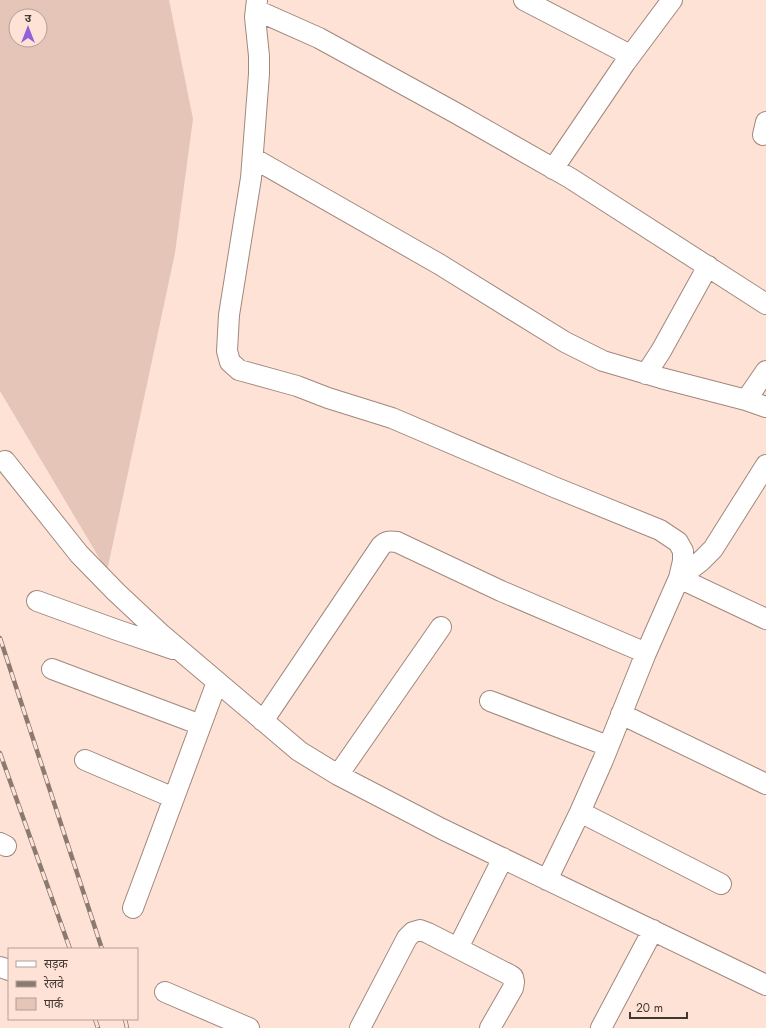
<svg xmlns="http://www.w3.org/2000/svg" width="766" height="1028" viewBox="0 0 766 1028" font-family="Jost,'Noto Sans Devanagari',sans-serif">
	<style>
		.green { fill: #e5c5b7; fill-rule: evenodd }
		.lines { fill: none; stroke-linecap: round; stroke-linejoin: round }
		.minor-casing { stroke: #a1877c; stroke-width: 22 }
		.minor { stroke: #fff; stroke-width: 20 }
		.rail-casing { stroke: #8b7a72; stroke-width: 4.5 }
		.rail { stroke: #fee2d6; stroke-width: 3; stroke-dasharray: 9; stroke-linecap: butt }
	</style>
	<rect width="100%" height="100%" fill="#fee2d6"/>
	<!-- green -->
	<path class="green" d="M 0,0 L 169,0 L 193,119 L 175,253 L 107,571 L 0,391 ZM 16,16 L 40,16 L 40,40 L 16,40 Z"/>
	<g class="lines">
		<defs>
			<path id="minor" d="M 257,0 L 255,17 L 259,56 L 259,74 L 251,178 L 229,315 L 227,351 L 230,362 L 239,370 L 297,386 L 328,398 L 392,418 L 554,487 L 660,530 L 678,542 L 683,551 L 683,561 L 679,578 L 646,653 L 603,760 L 580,812 L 547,880
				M 524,0 L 630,55
				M 256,10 L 319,38 L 454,112 L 570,178 L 766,304
				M 763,135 L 766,122
				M 253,158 L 439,264 L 565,342 L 603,361 L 661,378 L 746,400 L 766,407
				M 553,169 L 625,63 L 672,0
				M 646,374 L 661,351 L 708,266
				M 746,400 L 766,371
				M 5,461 L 79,554 L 116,592 L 162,635 L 299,751 L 338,775 L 442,829 L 766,985
				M 766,465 L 713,549 L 701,561 L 679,578 L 766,619
				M 37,601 L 117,630 L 173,649
				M 52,669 L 201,725
				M 490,701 L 608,746
				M 621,714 L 766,784
				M 263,721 L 381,546 C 386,541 389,541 397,542 L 501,591 L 646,653
				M 85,760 L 174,798
				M 338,775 L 441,627
				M 580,812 L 721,884
				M 0,843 L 6,846
				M 133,908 L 217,682
				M 458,948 L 503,858
				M 0,967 L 9,970
				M 165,992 L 249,1028
				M 360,1028 L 407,938 L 413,932 L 420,930 L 428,933 L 510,975 L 513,977 L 514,982 L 513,988 L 490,1028
				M 601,1028 L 653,930"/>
		</defs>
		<!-- minor casing -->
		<use href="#minor" class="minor-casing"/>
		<!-- minor -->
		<use href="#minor" class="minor"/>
		<defs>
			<path id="rail" d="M 0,638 L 102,949
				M 0,753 L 70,949
				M 95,1019 L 98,1028
				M 125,1019 L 127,1028"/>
		</defs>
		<!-- rail casing -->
		<use href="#rail" class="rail-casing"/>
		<!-- rail -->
		<use href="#rail" class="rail"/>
	</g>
	<!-- legend -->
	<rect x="8" y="948" width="130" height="72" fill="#fee2d6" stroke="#b39e95"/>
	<rect x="16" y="961" width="20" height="6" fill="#ffffff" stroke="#b39e95"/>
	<text x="44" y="968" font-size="12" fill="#423833">सड़क</text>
	<rect x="16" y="981" width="20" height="6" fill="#8b7a72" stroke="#b39e95"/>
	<text x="44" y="988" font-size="12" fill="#423833">रेलवे</text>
	<rect x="16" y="998" width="20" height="12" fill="#e5c5b7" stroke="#b39e95"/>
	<text x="44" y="1008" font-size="12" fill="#423833">पार्क</text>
	<!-- north arrow -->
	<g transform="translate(28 28)"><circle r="19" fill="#fee2d6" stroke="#b39e95"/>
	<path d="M0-3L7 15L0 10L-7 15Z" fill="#9160da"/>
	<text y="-6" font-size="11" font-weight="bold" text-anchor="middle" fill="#423833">उ</text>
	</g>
	<!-- scale -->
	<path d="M630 1012v6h57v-6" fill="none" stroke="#423833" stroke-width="2"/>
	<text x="636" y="1012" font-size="12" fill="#423833" stroke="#fee2d6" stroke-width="3" paint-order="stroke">20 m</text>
</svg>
